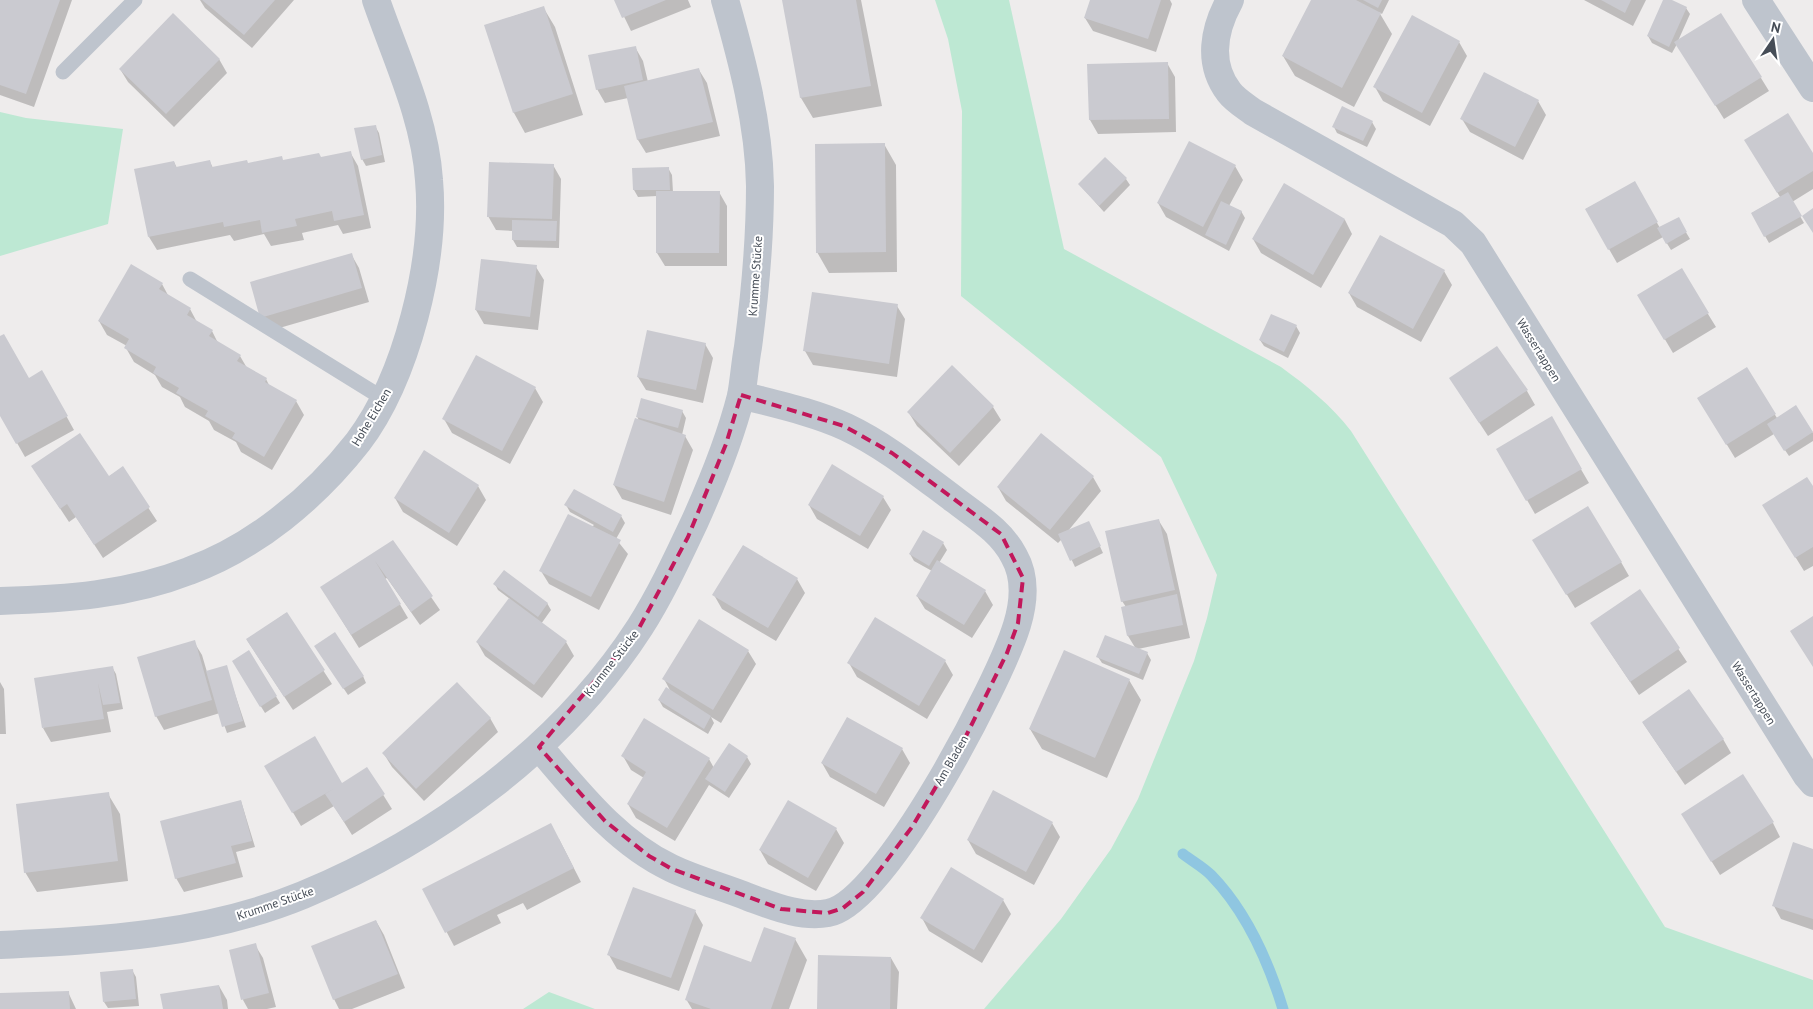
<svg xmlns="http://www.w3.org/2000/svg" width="1813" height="1009" viewBox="0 0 1813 1009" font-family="'PT Sans',sans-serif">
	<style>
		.green { fill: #bde8d3 }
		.shadow { fill: #0003 }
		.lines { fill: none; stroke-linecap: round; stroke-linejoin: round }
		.stream { stroke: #8fc6e1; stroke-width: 11 }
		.building { fill: #cacad0 }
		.lane { stroke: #bec4cd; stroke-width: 15 }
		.street { stroke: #bec4cd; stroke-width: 28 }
		.marked { fill: none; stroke: #c2185b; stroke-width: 4; stroke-dasharray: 10 6; stroke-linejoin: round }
		.labels { text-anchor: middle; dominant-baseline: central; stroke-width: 4; stroke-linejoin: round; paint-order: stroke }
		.street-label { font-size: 12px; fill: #464d57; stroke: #fff }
	</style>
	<rect width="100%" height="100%" fill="#eeecec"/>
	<!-- green -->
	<path class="green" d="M 935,0 L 1009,0 L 1064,249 L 1281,367 C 1307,386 1331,405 1351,431 L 1665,927 L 1813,980 L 1813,1009 L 984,1009 L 1061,919 L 1111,849 L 1138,799 L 1194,661 L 1207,618 L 1217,575 L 1161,457 L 961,296 L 962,111 L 948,39 Z
		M 0,112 L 26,118 L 123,129 L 108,224 L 0,256 Z
		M 549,992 L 595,1009 L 523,1009 Z"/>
	<!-- shadow -->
	<path class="shadow" d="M 0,0 L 72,0 L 34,107 L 0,95 Z
		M 200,0 L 294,0 L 252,48 L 205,8 Z
		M 616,0 L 688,0 L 691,7 L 631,31 Z
		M 784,0 L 861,0 L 882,106 L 813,118 L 801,98 Z
		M 1091,0 L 1170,0 L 1172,4 L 1156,52 L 1093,31 L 1085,18 Z
		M 1312,0 L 1389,0 L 1382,14 L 1379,12 L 1392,34 L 1354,107 L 1295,76 L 1283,56 Z
		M 1584,0 L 1646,0 L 1633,26 Z
		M 1665,0 L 1686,8 L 1690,14 L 1678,41 L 1761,78 L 1769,91 L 1724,119 L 1677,44 L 1672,53 L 1652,43 L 1648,36 Z
		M 543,7 L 555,27 L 583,115 L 525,133 L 514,113 L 486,25 Z
		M 1459,42 L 1467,56 L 1430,126 L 1383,101 L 1375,87 Z
		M 635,47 L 643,61 L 648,82 L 699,70 L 707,83 L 720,136 L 646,153 L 638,140 L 628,98 L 605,103 L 597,89 Z
		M 219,59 L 227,73 L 174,127 L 128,82 L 120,69 Z
		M 1167,63 L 1175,77 L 1176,132 L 1098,134 L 1090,120 L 1089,65 Z
		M 1538,101 L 1546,115 L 1523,160 L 1470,132 L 1462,119 Z
		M 1372,122 L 1376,129 L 1367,147 L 1337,133 L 1334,127 Z
		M 375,126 L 379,133 L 385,162 L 366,166 L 362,159 Z
		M 884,144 L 896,165 L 897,272 L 829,273 L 817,252 Z
		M 350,152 L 358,166 L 371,228 L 343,234 L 338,225 L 302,233 L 304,240 L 271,246 L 264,234 L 234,241 L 230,235 L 157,250 L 149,237 L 174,162 L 177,168 L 210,162 L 213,168 L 321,158 Z
		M 1754,154 L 1813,156 L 1813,189 L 1792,202 L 1804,223 L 1769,243 L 1752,213 L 1780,197 Z
		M 553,165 L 561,179 L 559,248 L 517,247 L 513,240 L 513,231 L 496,230 L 488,216 Z
		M 1235,166 L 1243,180 L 1229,206 L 1241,211 L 1245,218 L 1229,251 L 1166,217 L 1158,203 Z
		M 668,168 L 672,175 L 673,192 L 719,192 L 727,206 L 727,266 L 665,266 L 657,253 L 657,196 L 638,197 L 634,190 Z
		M 1126,179 L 1130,185 L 1104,212 L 1079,184 Z
		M 1634,183 L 1660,228 L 1678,219 L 1690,239 L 1671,250 L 1663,237 L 1617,263 L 1586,209 Z
		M 1285,185 L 1345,220 L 1352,234 L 1321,288 L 1261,253 L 1253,239 Z
		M 1381,236 L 1444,271 L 1452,285 L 1421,342 L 1357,307 L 1349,293 Z
		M 351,254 L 359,268 L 369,302 L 269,331 L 261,317 Z
		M 536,267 L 544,280 L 538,330 L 484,324 L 476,310 Z
		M 162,284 L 169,297 L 190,309 L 198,324 L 212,331 L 218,343 L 240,356 L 247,368 L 266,379 L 270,387 L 296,401 L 304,415 L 272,470 L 241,452 L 236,442 L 214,430 L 209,421 L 185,407 L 180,397 L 162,387 L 155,375 L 134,362 L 126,348 L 127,346 L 107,335 L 99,321 Z
		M 897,306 L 905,319 L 897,377 L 813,365 L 805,351 Z
		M 1647,309 L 1708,314 L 1716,327 L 1673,353 Z
		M 1296,326 L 1300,333 L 1288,358 L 1264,346 L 1260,340 Z
		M 0,338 L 28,380 L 42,372 L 74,430 L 25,457 L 0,413 Z
		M 705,344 L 713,358 L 703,403 L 646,390 L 638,377 Z
		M 1746,369 L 1777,418 L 1796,407 L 1813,433 L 1813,441 L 1789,456 L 1774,434 L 1735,458 L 1707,412 Z
		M 535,388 L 543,402 L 510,464 L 452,433 L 444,419 Z
		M 1527,391 L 1535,405 L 1488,436 L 1459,392 Z
		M 993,407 L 1001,420 L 959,466 L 917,426 L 909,413 Z
		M 682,411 L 686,418 L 682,435 L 685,436 L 693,450 L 671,515 L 622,499 L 614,485 L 639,421 L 637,416 Z
		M 1551,418 L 1589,483 L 1535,514 L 1498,449 Z
		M 32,466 L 108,477 L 122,468 L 157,521 L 103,558 L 76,517 L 69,522 Z
		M 1093,477 L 1101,491 L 1068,531 L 1092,529 L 1103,553 L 1075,567 L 1062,539 L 1058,543 L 1006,501 L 998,487 Z
		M 478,486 L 486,500 L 457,546 L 403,512 L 395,498 Z
		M 1813,489 L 1813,566 L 1804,571 L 1772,519 Z
		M 883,497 L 891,510 L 868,549 L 817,519 L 809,505 Z
		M 566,505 L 621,516 L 625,523 L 616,539 L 628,554 L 599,610 L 549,584 L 541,571 L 594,525 L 570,512 Z
		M 1159,521 L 1167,534 L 1190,638 L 1138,649 L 1147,653 L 1151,660 L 1143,680 L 1102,663 L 1098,657 L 1136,649 L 1128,636 L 1122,608 L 1126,607 L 1122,601 Z
		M 1534,540 L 1621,562 L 1629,576 L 1575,608 Z
		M 393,542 L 440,610 L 420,625 L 387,578 L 385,579 L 408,618 L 359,648 L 330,601 Z
		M 943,543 L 947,550 L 939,563 L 985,591 L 993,605 L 972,638 L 925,609 L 917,596 L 932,571 L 914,561 L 910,554 Z
		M 743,546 L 797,579 L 805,593 L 776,641 L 722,609 L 714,595 Z
		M 495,584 L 547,603 L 551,610 L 541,624 L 566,642 L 574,656 L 542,698 L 485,656 L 477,642 L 510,599 L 498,590 Z
		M 1640,591 L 1687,662 L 1639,695 L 1600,637 Z
		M 286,613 L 332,684 L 293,710 L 247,640 Z
		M 875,619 L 945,661 L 953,675 L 927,719 L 857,677 L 849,663 Z
		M 194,642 L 202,655 L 207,672 L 226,667 L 246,727 L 227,733 L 220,713 L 164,730 L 156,716 Z
		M 748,651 L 756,664 L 721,723 L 711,717 L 714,723 L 708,734 L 663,707 L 659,700 L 671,692 L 664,679 Z
		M 249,652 L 280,703 L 265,713 L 233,661 Z
		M 320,653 L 363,676 L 366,683 L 348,695 Z
		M 112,667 L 116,674 L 123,709 L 107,712 L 111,732 L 51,742 L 43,728 Z
		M 1129,680 L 1141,700 L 1107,778 L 1042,749 L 1030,729 Z
		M 0,682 L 4,689 L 6,734 L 0,734 Z
		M 490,718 L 498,732 L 424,801 L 392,767 L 384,754 Z
		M 1643,723 L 1723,739 L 1731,753 L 1685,785 Z
		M 729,745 L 747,757 L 751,764 L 729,798 L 709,785 L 675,841 L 636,818 L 628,804 L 644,778 L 631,770 L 623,756 L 709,759 L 714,768 Z
		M 902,749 L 910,763 L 884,807 L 830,777 L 822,763 Z
		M 266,767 L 342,785 L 367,769 L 392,809 L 352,835 L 334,806 L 301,826 Z
		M 108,794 L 120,814 L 128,881 L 37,892 L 25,872 Z
		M 241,801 L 255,847 L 236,852 L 243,877 L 184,892 L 176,878 Z
		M 1052,823 L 1060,837 L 1034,885 L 976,854 L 968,840 Z
		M 1773,823 L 1780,837 L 1720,875 L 1691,828 Z
		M 836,829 L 844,843 L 816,891 L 768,864 L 760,850 Z
		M 559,839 L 581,882 L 527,910 L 523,903 L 497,915 L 501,923 L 454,946 L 424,889 Z
		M 1813,850 L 1813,930 L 1781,919 L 1774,906 Z
		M 951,869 L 1003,900 L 1011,914 L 982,963 L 929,931 L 922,918 Z
		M 695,911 L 703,925 L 679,991 L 617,969 L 609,955 Z
		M 376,921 L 384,935 L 405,988 L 352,1009 L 339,1009 L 334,999 Z
		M 795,939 L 807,960 L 789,1009 L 692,1009 L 686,999 Z
		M 255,945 L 263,958 L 276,1007 L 267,1009 L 248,1009 L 243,1000 Z
		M 891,958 L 899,972 L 897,1009 L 818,1009 Z
		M 132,970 L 136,977 L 139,1006 L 108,1008 L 104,1002 Z
		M 219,986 L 227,1000 L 228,1009 L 164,1009 Z
		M 68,992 L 76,1009 L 0,1009 L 0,994 Z"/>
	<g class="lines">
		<!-- stream -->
		<path class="stream" d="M 1183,854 C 1192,861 1203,867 1211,875 C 1247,912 1268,960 1283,1009"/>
	</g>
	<!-- building -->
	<path class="building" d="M 0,0 L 60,0 L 26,94 L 0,85 Z
		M 202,0 L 275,0 L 244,35 Z
		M 614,0 L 666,0 L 622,18 Z
		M 782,0 L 856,0 L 871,86 L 800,98 Z
		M 1090,0 L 1161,0 L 1148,39 L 1084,18 Z
		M 1311,0 L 1356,0 L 1381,13 L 1342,88 L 1282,56 Z
		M 1363,0 L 1382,0 L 1378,8 Z
		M 1601,0 L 1631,0 L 1625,13 Z
		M 1663,0 L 1672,0 L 1687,7 L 1669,47 L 1647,36 Z
		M 544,6 L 573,94 L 513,113 L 484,25 Z
		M 173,13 L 220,59 L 166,114 L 119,69 Z
		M 1721,13 L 1762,77 L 1715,106 L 1674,42 Z
		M 1412,15 L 1460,41 L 1422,113 L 1373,87 Z
		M 636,46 L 643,80 L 596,90 L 588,55 Z
		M 1168,62 L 1169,119 L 1089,120 L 1087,64 Z
		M 699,68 L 713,122 L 637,140 L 624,86 Z
		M 1484,72 L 1539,100 L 1515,147 L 1460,119 Z
		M 1342,106 L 1373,121 L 1363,141 L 1332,127 Z
		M 1788,113 L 1813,153 L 1813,171 L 1777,193 L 1744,140 Z
		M 376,125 L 382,155 L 361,160 L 354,128 Z
		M 1189,141 L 1236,165 L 1203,227 L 1157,203 Z
		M 885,143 L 886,252 L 816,253 L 815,144 Z
		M 351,151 L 364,215 L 334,221 L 332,211 L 295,219 L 297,226 L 262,233 L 260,220 L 224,227 L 223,222 L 148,237 L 134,169 L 174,161 L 176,167 L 210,160 L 212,167 L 247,160 L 248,163 L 282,156 L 283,160 L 319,153 L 321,157 Z
		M 1105,157 L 1127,178 L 1099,206 L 1078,184 Z
		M 489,162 L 554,164 L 552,219 L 487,217 Z
		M 669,167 L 670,190 L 633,190 L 632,168 Z
		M 1635,181 L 1658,222 L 1608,250 L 1585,209 Z
		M 1284,183 L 1345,219 L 1313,275 L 1252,239 Z
		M 656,191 L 720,191 L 719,253 L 656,253 Z
		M 1788,192 L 1802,216 L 1764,237 L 1751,213 Z
		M 1221,201 L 1242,211 L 1226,245 L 1205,235 Z
		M 1813,208 L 1813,233 L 1802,216 Z
		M 1679,217 L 1687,232 L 1666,244 L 1657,228 Z
		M 512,220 L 557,221 L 556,241 L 512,240 Z
		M 1380,235 L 1445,270 L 1413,329 L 1348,293 Z
		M 352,253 L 362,288 L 260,318 L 250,282 Z
		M 481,259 L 537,265 L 530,317 L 475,310 Z
		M 131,264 L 163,283 L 159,289 L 191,308 L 187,315 L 213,330 L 209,336 L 241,355 L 237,361 L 267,378 L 265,382 L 297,400 L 264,457 L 232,438 L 235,433 L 205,416 L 208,411 L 176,393 L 179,388 L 153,373 L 156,367 L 124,348 L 129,339 L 98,321 Z
		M 1682,268 L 1709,313 L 1664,340 L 1637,295 Z
		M 812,292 L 898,304 L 889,364 L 803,351 Z
		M 1271,314 L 1297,325 L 1284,352 L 1259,340 Z
		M 647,330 L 706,343 L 696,390 L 637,377 Z
		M 4,334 L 29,378 L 42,370 L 68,416 L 16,444 L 0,416 L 0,336 Z
		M 1497,346 L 1528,390 L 1479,423 L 1449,378 Z
		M 476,355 L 536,387 L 502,451 L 442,419 Z
		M 952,365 L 994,406 L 950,453 L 907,412 Z
		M 1747,367 L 1776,414 L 1726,445 L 1697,398 Z
		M 641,398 L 683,410 L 678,428 L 636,417 Z
		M 1796,405 L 1813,432 L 1784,451 L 1767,424 Z
		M 1552,416 L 1582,469 L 1526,501 L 1496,449 Z
		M 635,418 L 686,435 L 664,502 L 613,485 Z
		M 80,433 L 109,476 L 123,466 L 150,507 L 94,545 L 67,504 L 60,509 L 31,466 Z
		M 1041,433 L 1094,476 L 1050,530 L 997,487 Z
		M 424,450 L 479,485 L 449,533 L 394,498 Z
		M 832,464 L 884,496 L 860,536 L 808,505 Z
		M 1807,477 L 1813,486 L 1813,547 L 1795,558 L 1762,505 Z
		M 574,489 L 622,515 L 613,532 L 564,505 Z
		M 1588,506 L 1622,562 L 1566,595 L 1532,540 Z
		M 568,514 L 621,540 L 591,597 L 539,571 Z
		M 1159,519 L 1175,590 L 1121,602 L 1105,531 Z
		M 1089,521 L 1101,546 L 1070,561 L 1058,534 Z
		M 923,530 L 944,542 L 929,566 L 909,554 Z
		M 393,540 L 433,596 L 411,612 L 375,561 L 401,604 L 351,635 L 320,587 Z
		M 743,545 L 798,578 L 768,628 L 712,595 Z
		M 937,560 L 986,590 L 964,625 L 916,596 Z
		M 504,570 L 548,603 L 538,617 L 493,584 Z
		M 1640,589 L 1680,648 L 1630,682 L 1590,623 Z
		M 1177,594 L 1183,625 L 1127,636 L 1121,607 Z
		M 509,598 L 567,641 L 534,685 L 476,642 Z
		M 287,612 L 325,670 L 284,697 L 246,639 Z
		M 1813,616 L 1813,667 L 1790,631 Z
		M 875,617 L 946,660 L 919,706 L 847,663 Z
		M 699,619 L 749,650 L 713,710 L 662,679 Z
		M 335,632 L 364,676 L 343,689 L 314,646 Z
		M 1105,635 L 1148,652 L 1139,674 L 1096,657 Z
		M 195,640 L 212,700 L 155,717 L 137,657 Z
		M 249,650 L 277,696 L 260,707 L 232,661 Z
		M 1064,650 L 1130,679 L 1095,758 L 1029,729 Z
		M 227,665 L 243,721 L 222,727 L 206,671 Z
		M 113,666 L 120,703 L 103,705 L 98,683 L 104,719 L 42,728 L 34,678 Z
		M 457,682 L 491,718 L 416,789 L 382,753 Z
		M 666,687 L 711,716 L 704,729 L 658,700 Z
		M 1689,689 L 1724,739 L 1676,772 L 1642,722 Z
		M 847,717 L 903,748 L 876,794 L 821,763 Z
		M 644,718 L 710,758 L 667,828 L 627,804 L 646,772 L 621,756 Z
		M 315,736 L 342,783 L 367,767 L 385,794 L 344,822 L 325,794 L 335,788 L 292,813 L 264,766 Z
		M 729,743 L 748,756 L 725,792 L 705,779 Z
		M 1743,774 L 1774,822 L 1711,862 L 1681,814 Z
		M 993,790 L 1053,822 L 1026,872 L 967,840 Z
		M 109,792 L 118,861 L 24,873 L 16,804 Z
		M 241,800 L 252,841 L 231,846 L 236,863 L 175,879 L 160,821 Z
		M 788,800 L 837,828 L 808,878 L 759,850 Z
		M 551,823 L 574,868 L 445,933 L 422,889 Z
		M 1793,842 L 1813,849 L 1813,919 L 1772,906 Z
		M 951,867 L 1004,899 L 974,950 L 920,918 Z
		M 633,887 L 696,910 L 671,978 L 607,955 Z
		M 376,920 L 398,974 L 333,1000 L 311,946 Z
		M 764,927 L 796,938 L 771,1009 L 711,1009 L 685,1000 L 704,945 L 751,962 Z
		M 256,943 L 269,993 L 241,1000 L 229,950 Z
		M 818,955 L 891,957 L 890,1009 L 817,1009 Z
		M 133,969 L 136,999 L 103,1002 L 100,972 Z
		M 219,985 L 223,1009 L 163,1009 L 160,994 Z
		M 69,991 L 70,1009 L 0,1009 L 0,993 Z"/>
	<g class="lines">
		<!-- lane -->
		<path class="lane" d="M 63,72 L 135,0
			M 190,279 L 384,399"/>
		<!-- street -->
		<path class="street" d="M 1230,0 C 1214,29 1207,63 1229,92 C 1235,100 1245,106 1253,112 L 1453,224 L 1473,243 L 1807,776 L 1813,783
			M 1756,0 L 1813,88
			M 0,601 C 65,599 128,595 189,571 C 255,547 315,497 358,442 C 407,377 436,260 429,180 C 425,118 396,58 376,0
			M 539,747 C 578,792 616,842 671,868 C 696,880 723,887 748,897 C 773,906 801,918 828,913 C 885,903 1000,681 1017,625 C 1024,602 1026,577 1014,556 C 1001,531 977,517 955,500 C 920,474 886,446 846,427 C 813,412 775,404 741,395
			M 0,945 C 103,940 206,935 303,895 C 435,840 562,748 640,627 C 661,594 678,557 695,521 C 713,481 730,439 741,396 C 744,380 745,363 748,347 C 755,294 760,239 760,186 C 759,123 742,60 725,0"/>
	</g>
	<!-- marked area -->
	<path class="marked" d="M 741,395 L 844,426 L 892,453 L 1001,534 L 1023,578 L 1018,623 L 1007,653 L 965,738 L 912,827 L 863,892 L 843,908 L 828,913 L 781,909 L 672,869 L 649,856 L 605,821 L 539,747 L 638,630 L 688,537 L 726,444 Z"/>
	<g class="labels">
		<!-- street labels -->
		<g class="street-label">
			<text transform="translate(755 276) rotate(-86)">Krumme Stücke</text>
			<text transform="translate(1539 350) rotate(58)">Wassertappen</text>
			<text transform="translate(371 417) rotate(-59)">Hohe Eichen</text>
			<text transform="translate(611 663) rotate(-52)">Krumme Stücke</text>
			<text transform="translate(1754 693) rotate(58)">Wassertappen</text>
			<text transform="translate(951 760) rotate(-60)">Am Bladen</text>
			<text transform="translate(275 903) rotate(-19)">Krumme Stücke</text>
		</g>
	</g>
	<!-- north arrow -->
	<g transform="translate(1773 40) rotate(13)" stroke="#ffffff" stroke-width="4" paint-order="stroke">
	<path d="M0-4L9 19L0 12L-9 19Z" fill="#464d57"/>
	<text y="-8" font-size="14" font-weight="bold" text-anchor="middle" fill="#464d57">N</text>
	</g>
</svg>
